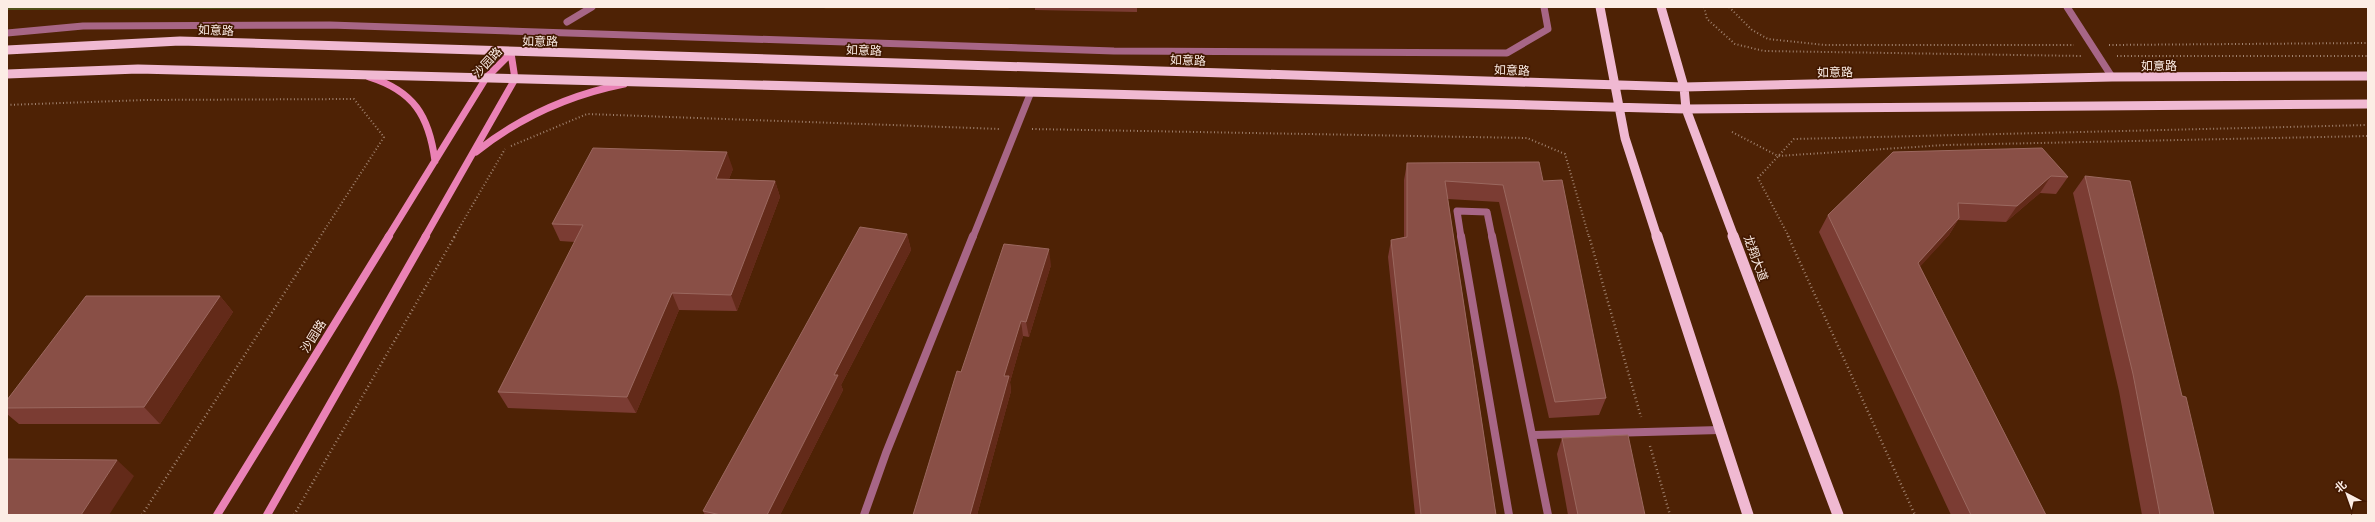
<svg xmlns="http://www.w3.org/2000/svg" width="2375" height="522" viewBox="0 0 2375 522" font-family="'PT Sans','Noto Sans SC',sans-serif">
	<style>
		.built { fill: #5a2906 }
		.green { fill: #525219 }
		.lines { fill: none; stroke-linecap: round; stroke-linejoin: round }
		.path-far1 { stroke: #a0826f; stroke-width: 2; stroke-dasharray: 1 2.5; stroke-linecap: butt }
		.path { stroke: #a0826f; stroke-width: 2.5; stroke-dasharray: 1 3; stroke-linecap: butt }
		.lane-far1 { stroke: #a76686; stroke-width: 7 }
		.lane { stroke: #a76686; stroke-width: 8 }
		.street-far1 { stroke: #a76686; stroke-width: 7 }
		.street { stroke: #a76686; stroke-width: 8 }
		.secondary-far1 { stroke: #ea82b6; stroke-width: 7 }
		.secondary { stroke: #ea82b6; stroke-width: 8 }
		.primary-far1 { stroke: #f0b9d2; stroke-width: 9 }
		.primary { stroke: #f0b9d2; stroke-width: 11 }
		.wall { fill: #7b3c33 }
		.shaded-wall { fill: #632a19 }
		.building { fill: #894f46; stroke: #9b685f }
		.labels { text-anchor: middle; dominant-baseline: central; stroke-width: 3.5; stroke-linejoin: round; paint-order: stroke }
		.street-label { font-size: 12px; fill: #fcede5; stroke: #421800 }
	</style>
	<rect width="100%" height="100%" fill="#4e2205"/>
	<!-- built -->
	<path class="built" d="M 827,7 L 1011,7 L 1008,9 L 824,9 Z"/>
	<!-- green -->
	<path class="green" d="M 7,7 L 647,7 L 7,10 Z"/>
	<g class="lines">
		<!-- path-far1 -->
		<path class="path-far1" d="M 1704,7 L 1707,19 L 1735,44 L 1764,51 L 2082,56
			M 1729,7 L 1752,30 L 1768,39 L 1825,45 L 2074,45
			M 2109,45 L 2368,43
			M 2117,56 L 2368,56
			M 7,105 L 145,100 L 354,99 L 384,137 L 320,237
			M 1032,129 L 1527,138 L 1565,154 L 1589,237
			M 1732,132 L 1778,156 L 1945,145 L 2368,136
			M 511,146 L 587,114 L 1001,129
			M 454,237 L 505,149
			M 1789,237 L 1758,178 L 1794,139 L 2368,125"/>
		<!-- path -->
		<path class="path" d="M 1589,236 L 1641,417
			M 1788,236 L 1915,515
			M 1650,446 L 1670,515
			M 142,515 L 321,236
			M 294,515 L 455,236"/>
		<!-- lane-far1 -->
		<path class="lane-far1" d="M 2067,7 L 2112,77
			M 567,22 L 592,7
			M 7,33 L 83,26 L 330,25 L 1114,51 L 1507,53 L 1548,29 L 1544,7
			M 1461,237 L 1457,211 L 1487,212 L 1492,237"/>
		<!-- lane -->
		<path class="lane" d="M 1461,236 L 1509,515
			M 1492,236 L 1548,515
			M 1534,435 L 1720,430"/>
		<!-- street-far1 -->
		<path class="street-far1" d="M 973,237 L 1031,92"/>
		<!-- street -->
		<path class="street" d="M 864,515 L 886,453 L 973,236"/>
		<!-- secondary-far1 -->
		<path class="secondary-far1" d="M 369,77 C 414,91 429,116 435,161
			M 476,152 C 520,117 569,95 624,84
			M 388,237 L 486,78 L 511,53
			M 425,237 L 515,79 L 511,53"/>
		<!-- secondary -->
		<path class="secondary" d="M 217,515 L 389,236
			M 267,515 L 426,236"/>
		<!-- primary-far1 -->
		<path class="primary-far1" d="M 1600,7 L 1625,138 L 1657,237
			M 1661,7 L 1684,87 L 1686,109 L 1734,237
			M 7,50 L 180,41 L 1684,87 L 2112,77 L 2368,76
			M 7,74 L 138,69 L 1686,109 L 2368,104"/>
		<!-- primary -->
		<path class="primary" d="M 1657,236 L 1748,515
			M 1733,236 L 1838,515"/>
	</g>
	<!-- wall -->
	<path class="wall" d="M 1035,7 L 1137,7 L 1137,12 L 1035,10 Z
		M 1893,152 L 2068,177 L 2056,194 L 2040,193 L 2006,222 L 1958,220 L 1949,235 L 1920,266 L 2046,515 L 1951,515 L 1819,232 L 1828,215 Z
		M 1407,163 L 1543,181 L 1606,398 L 1599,415 L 1549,418 L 1499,202 L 1448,199 L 1496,515 L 1415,515 L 1388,257 L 1391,240 L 1404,237 L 1404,180 Z
		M 733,169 L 729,179 L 775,181 L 780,197 L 737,311 L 679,310 L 636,413 L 508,408 L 498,392 L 575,242 L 560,241 L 552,224 Z
		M 2085,176 L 2182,396 L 2214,515 L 2142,515 L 2119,391 L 2073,193 Z
		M 907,234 L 911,250 L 841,385 L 843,390 L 780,515 L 705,515 L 703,511 Z
		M 1051,265 L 1029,337 L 1023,336 L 1010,382 L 1011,391 L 977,515 L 913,515 L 961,372 Z
		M 220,296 L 233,312 L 160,424 L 19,424 L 7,414 L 7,400 Z
		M 1562,438 L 1645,515 L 1568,515 L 1557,454 Z"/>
	<!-- shaded-wall -->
	<path class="shaded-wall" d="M 727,152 L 733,169 L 722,196 L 716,179 Z
		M 2051,176 L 2040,193 L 2006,222 L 2017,206 Z
		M 775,181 L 780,197 L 737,311 L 731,295 Z
		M 1959,218 L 1949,235 L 1908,280 L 1918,263 Z
		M 907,234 L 911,250 L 841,385 L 843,390 L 780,515 L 767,515 L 834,375 Z
		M 1049,249 L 1051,265 L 1029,337 L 1026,322 Z
		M 672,293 L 679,310 L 636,413 L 627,397 Z
		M 220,296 L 233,312 L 160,424 L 144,407 Z
		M 1021,321 L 1023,336 L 1010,382 L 1011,391 L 977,515 L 970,515 L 1004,376 Z
		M 117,460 L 134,476 L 109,515 L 81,515 Z"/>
	<!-- building -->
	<path class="building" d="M 593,148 L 727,152 L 716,179 L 775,181 L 731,295 L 672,293 L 627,397 L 498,392 L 583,225 L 552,224 Z
		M 2042,148 L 2068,177 L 2051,176 L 2017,206 L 1958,203 L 1959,218 L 1918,263 L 2046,515 L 1971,515 L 1828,215 L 1893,152 Z
		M 1539,162 L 1543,181 L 1562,180 L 1606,398 L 1555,402 L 1503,185 L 1445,181 L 1496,515 L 1421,515 L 1391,240 L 1407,237 L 1407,163 Z
		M 2085,176 L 2130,181 L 2182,396 L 2186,397 L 2214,515 L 2160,515 L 2133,374 Z
		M 860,227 L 907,234 L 834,375 L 838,375 L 767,515 L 721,515 L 703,511 Z
		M 1004,244 L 1049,249 L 1026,322 L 1021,321 L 1004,376 L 1009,376 L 970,515 L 913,515 L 957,371 L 961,372 Z
		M 86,296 L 220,296 L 144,407 L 7,408 L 7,400 Z
		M 1628,435 L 1645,515 L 1578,515 L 1562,438 Z
		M 7,459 L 117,460 L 81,515 L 7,515 Z"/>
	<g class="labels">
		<!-- street labels -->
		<g class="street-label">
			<text transform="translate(216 30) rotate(2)">如意路</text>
			<text transform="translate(540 41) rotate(1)">如意路</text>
			<text transform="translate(864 50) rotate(2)">如意路</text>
			<text transform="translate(1188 60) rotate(2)">如意路</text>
			<text transform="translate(487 62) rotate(-47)">沙园路</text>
			<text x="2159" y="65">如意路</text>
			<text transform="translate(1512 70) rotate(2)">如意路</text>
			<text transform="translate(1835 72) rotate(-1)">如意路</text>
			<text transform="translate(1756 258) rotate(70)">龙翔大道</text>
			<text transform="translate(313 336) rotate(-58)">沙园路</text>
		</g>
	</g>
	<!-- border -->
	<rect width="2375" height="522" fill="none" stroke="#fcede5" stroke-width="16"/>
	<!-- north arrow -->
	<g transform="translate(2347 494) rotate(319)" stroke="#421800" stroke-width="3" paint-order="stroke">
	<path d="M0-3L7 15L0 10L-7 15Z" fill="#fcede5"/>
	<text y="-6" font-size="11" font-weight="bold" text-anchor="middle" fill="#fcede5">北</text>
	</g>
</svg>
